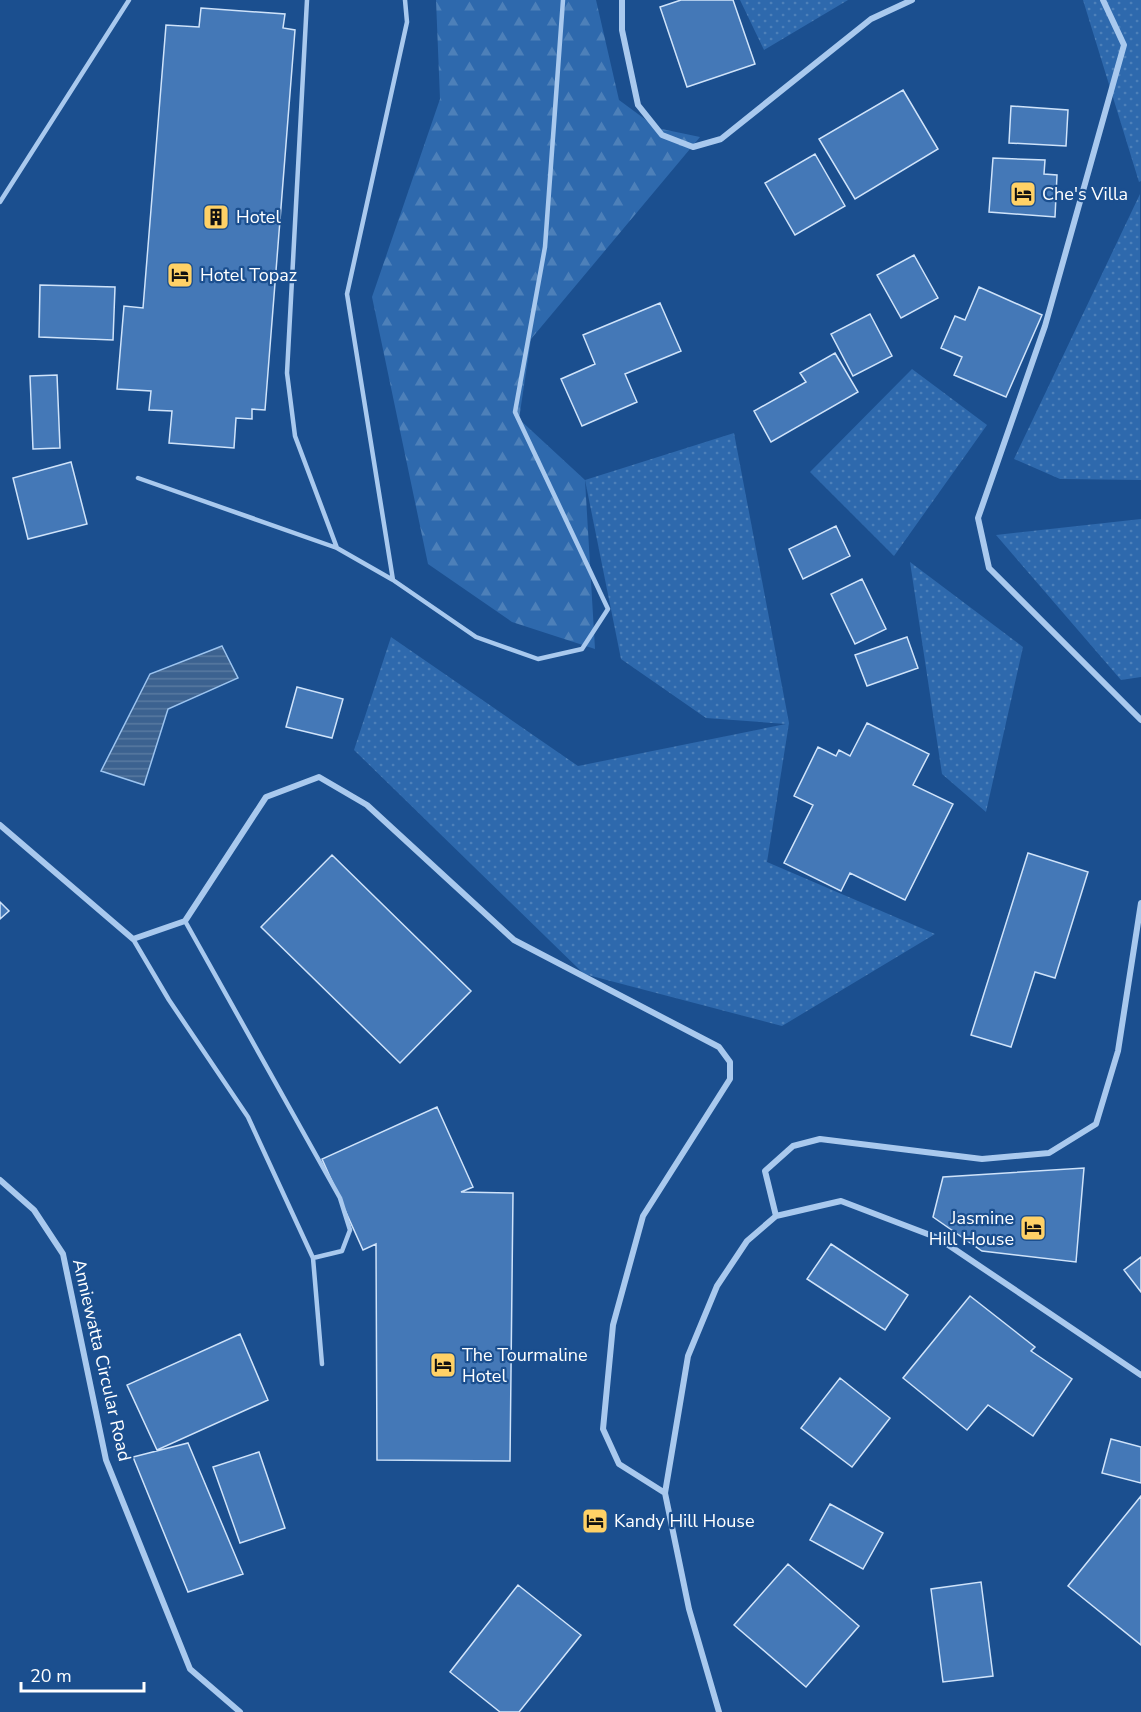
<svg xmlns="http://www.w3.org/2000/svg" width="1141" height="1712" viewBox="0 0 1141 1712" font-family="'Nunito Sans',sans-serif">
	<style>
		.grass { fill: url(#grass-dots) }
		.forest { fill: url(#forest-firs) }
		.water { fill: url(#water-rules); stroke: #9cc4f0; stroke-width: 1.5 }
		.building { fill: #4478b7; stroke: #cfe3fa; stroke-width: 1.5 }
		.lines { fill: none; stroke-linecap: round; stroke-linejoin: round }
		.lane { stroke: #a9c9ee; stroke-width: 4.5 }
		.street { stroke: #a9c9ee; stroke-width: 6 }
		.labels { text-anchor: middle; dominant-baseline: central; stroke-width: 4.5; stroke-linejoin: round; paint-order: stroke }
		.poi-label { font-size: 18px; fill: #fff; stroke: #1b4f8f; text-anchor: start }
		.street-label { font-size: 18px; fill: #fff; stroke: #1b4f8f }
	</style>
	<defs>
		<pattern id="grass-dots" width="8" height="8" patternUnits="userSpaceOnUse" patternTransform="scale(1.5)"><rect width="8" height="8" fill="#2e69ad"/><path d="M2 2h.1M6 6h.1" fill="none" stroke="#4d80b9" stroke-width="1.8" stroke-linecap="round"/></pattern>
		<pattern id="forest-firs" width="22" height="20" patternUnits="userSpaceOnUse" patternTransform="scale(1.5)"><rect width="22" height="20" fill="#2e69ad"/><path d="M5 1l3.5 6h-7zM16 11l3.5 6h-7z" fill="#4d80b9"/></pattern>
		<pattern id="water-rules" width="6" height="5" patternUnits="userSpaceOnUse" patternTransform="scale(1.5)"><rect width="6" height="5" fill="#3c6290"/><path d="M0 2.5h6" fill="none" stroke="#597aa1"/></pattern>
	</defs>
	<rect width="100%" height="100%" fill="#1b4f8f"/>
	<!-- grass -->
	<path class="grass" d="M 740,0 L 848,0 L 764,50 Z
		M 1083,0 L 1141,0 L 1141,181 L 1139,182 Z
		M 1140,194 L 1141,480 L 1060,479 L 1014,459 Z
		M 912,369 L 987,425 L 894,556 L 810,472 Z
		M 734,433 L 789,723 L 767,862 L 935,934 L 782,1026 L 584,974 L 354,750 L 391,637 L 578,766 L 786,724 L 706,718 L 621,659 L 585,480 Z
		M 1141,519 L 1141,677 L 1121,680 L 996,535 Z
		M 910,562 L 1023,647 L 986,812 L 942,774 Z"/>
	<!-- forest -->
	<path class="forest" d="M 436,0 L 596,0 L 619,100 L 657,128 L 700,137 L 531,339 L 519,419 L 585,480 L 595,649 L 512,622 L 428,564 L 372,297 L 440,99 Z"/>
	<!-- water -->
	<path class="water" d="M 222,646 L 238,678 L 168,709 L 144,785 L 101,771 L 150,674 Z"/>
	<!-- building -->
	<path class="building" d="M 681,0 L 733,0 L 755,64 L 687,87 L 660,7 Z
		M 201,8 L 285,14 L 283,28 L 295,30 L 265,410 L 252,409 L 252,419 L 236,418 L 234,448 L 169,443 L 172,411 L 149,410 L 151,391 L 117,389 L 124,306 L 143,308 L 166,25 L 199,27 Z
		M 903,90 L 938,149 L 855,199 L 819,139 Z
		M 1011,106 L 1068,110 L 1066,146 L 1009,143 Z
		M 815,154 L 845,206 L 795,235 L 765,183 Z
		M 993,158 L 1045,160 L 1044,174 L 1057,175 L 1055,217 L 989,212 Z
		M 914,255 L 938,298 L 901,318 L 877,275 Z
		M 40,285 L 115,287 L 113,340 L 39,337 Z
		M 979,287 L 1042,315 L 1006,397 L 954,375 L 962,357 L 941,348 L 955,316 L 965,320 Z
		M 660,303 L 681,351 L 625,374 L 637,402 L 582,426 L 561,379 L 595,364 L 583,335 Z
		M 870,314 L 892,356 L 853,376 L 831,334 Z
		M 835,353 L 858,392 L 771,442 L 754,411 L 806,382 L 800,373 Z
		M 57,375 L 60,448 L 33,449 L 30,376 Z
		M 71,462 L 87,524 L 28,539 L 13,478 Z
		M 836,526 L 850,556 L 803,579 L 789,549 Z
		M 862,579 L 886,629 L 855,644 L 831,594 Z
		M 907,637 L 918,668 L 867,686 L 855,655 Z
		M 297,687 L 343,699 L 332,738 L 286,727 Z
		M 867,723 L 929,754 L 913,785 L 953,804 L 905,900 L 850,873 L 841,891 L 784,863 L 813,805 L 794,796 L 818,747 L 836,756 L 839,750 L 850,756 Z
		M 1028,853 L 1088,872 L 1055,978 L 1035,972 L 1011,1047 L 971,1035 Z
		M 332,855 L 471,991 L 400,1063 L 261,927 Z
		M 0,902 L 9,911 L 0,919 Z
		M 437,1107 L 473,1187 L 461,1192 L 513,1193 L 510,1461 L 377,1460 L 376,1244 L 363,1250 L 322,1159 Z
		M 1084,1168 L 1076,1262 L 982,1251 L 933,1217 L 943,1177 Z
		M 831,1244 L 908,1295 L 885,1330 L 807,1279 Z
		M 1141,1257 L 1141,1292 L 1124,1270 Z
		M 970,1296 L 1035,1347 L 1031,1351 L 1072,1379 L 1033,1436 L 988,1405 L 967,1430 L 903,1378 Z
		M 240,1334 L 268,1400 L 157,1450 L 127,1385 Z
		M 840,1378 L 890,1418 L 852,1467 L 801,1428 Z
		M 1111,1439 L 1141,1447 L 1141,1483 L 1102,1473 Z
		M 188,1443 L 243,1574 L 188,1592 L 133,1457 Z
		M 259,1452 L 285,1528 L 240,1543 L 213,1467 Z
		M 1141,1496 L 1141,1645 L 1068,1586 Z
		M 830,1504 L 883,1533 L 863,1569 L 810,1540 Z
		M 788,1564 L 859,1626 L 806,1687 L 734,1625 Z
		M 981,1582 L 993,1676 L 943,1682 L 931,1589 Z
		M 518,1585 L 581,1635 L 519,1712 L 500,1712 L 450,1672 Z"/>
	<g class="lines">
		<!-- lane -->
		<path class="lane" d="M 307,0 L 287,373 L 295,436 L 337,548
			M 0,202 L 129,0
			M 138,478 L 337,548 L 393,580 L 476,637 L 538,659 L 582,649 L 608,609 L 515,412 L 545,247 L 563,0
			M 393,580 L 347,294 L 407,22 L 405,0
			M 185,921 L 340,1198 L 350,1230 L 342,1251 L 313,1258
			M 133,939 L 169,1000 L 248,1117 L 313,1258 L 322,1364"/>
		<!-- street -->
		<path class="street" d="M 622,0 L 622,30 L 638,105 L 662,135 L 693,147 L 721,139 L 871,19 L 912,0
			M 1103,0 L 1124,45 L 1045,326 L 978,518 L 989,568 L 1141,720
			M 0,825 L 133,939 L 185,921 L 266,797 L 319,777 L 367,805 L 514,940 L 719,1047 L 730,1062 L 730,1079 L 643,1216 L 613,1325 L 603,1429 L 619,1464 L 665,1493
			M 0,1180 L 34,1210 L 63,1254 L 106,1460 L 190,1669 L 240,1712
			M 776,1216 L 765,1171 L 793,1146 L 820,1139 L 982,1159 L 1049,1153 L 1096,1124 L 1118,1051 L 1141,903
			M 719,1712 L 689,1609 L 665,1493 L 688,1356 L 717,1286 L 747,1241 L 776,1216 L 841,1201 L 938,1238 L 1141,1375"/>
	</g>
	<!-- icons -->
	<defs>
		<symbol id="hotel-square" viewBox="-11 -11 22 22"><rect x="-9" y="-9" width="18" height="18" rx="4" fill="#ffd166" stroke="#1b4f8f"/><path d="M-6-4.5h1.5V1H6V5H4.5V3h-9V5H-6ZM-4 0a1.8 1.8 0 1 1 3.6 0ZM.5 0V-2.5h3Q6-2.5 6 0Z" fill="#111"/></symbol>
		<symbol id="building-square" viewBox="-11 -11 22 22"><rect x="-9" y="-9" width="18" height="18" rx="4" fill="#ffd166" stroke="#1b4f8f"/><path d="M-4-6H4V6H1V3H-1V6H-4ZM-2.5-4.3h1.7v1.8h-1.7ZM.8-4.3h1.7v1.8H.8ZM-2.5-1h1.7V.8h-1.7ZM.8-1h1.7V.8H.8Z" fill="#111"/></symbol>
	</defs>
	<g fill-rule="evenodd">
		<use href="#hotel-square" x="1008" y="179" width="30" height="30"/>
		<use href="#building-square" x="201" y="202" width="30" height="30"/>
		<use href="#hotel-square" x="165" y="260" width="30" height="30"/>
		<use href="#hotel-square" x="1018" y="1213" width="30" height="30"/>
		<use href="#hotel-square" x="428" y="1350" width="30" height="30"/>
		<use href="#hotel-square" x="580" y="1506" width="30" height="30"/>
	</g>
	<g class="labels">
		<!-- poi labels -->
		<g class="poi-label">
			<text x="1042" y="194">Che's Villa</text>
			<text x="236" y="217">Hotel</text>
			<text x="200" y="275">Hotel Topaz</text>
			<text x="1014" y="1218" text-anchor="end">Jasmine<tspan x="1014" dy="21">Hill House</tspan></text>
			<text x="462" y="1355">The Tourmaline<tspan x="462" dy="21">Hotel</tspan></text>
			<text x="614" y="1521">Kandy Hill House</text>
		</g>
		<!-- street labels -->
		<g class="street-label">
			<text transform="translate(102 1360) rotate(77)">Anniewatta Circular Road</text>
		</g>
	</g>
	<!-- scale -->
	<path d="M21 1682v9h123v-9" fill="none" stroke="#ffffff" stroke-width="3"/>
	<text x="30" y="1682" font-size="18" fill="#ffffff" stroke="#1b4f8f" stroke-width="4.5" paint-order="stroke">20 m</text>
</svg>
